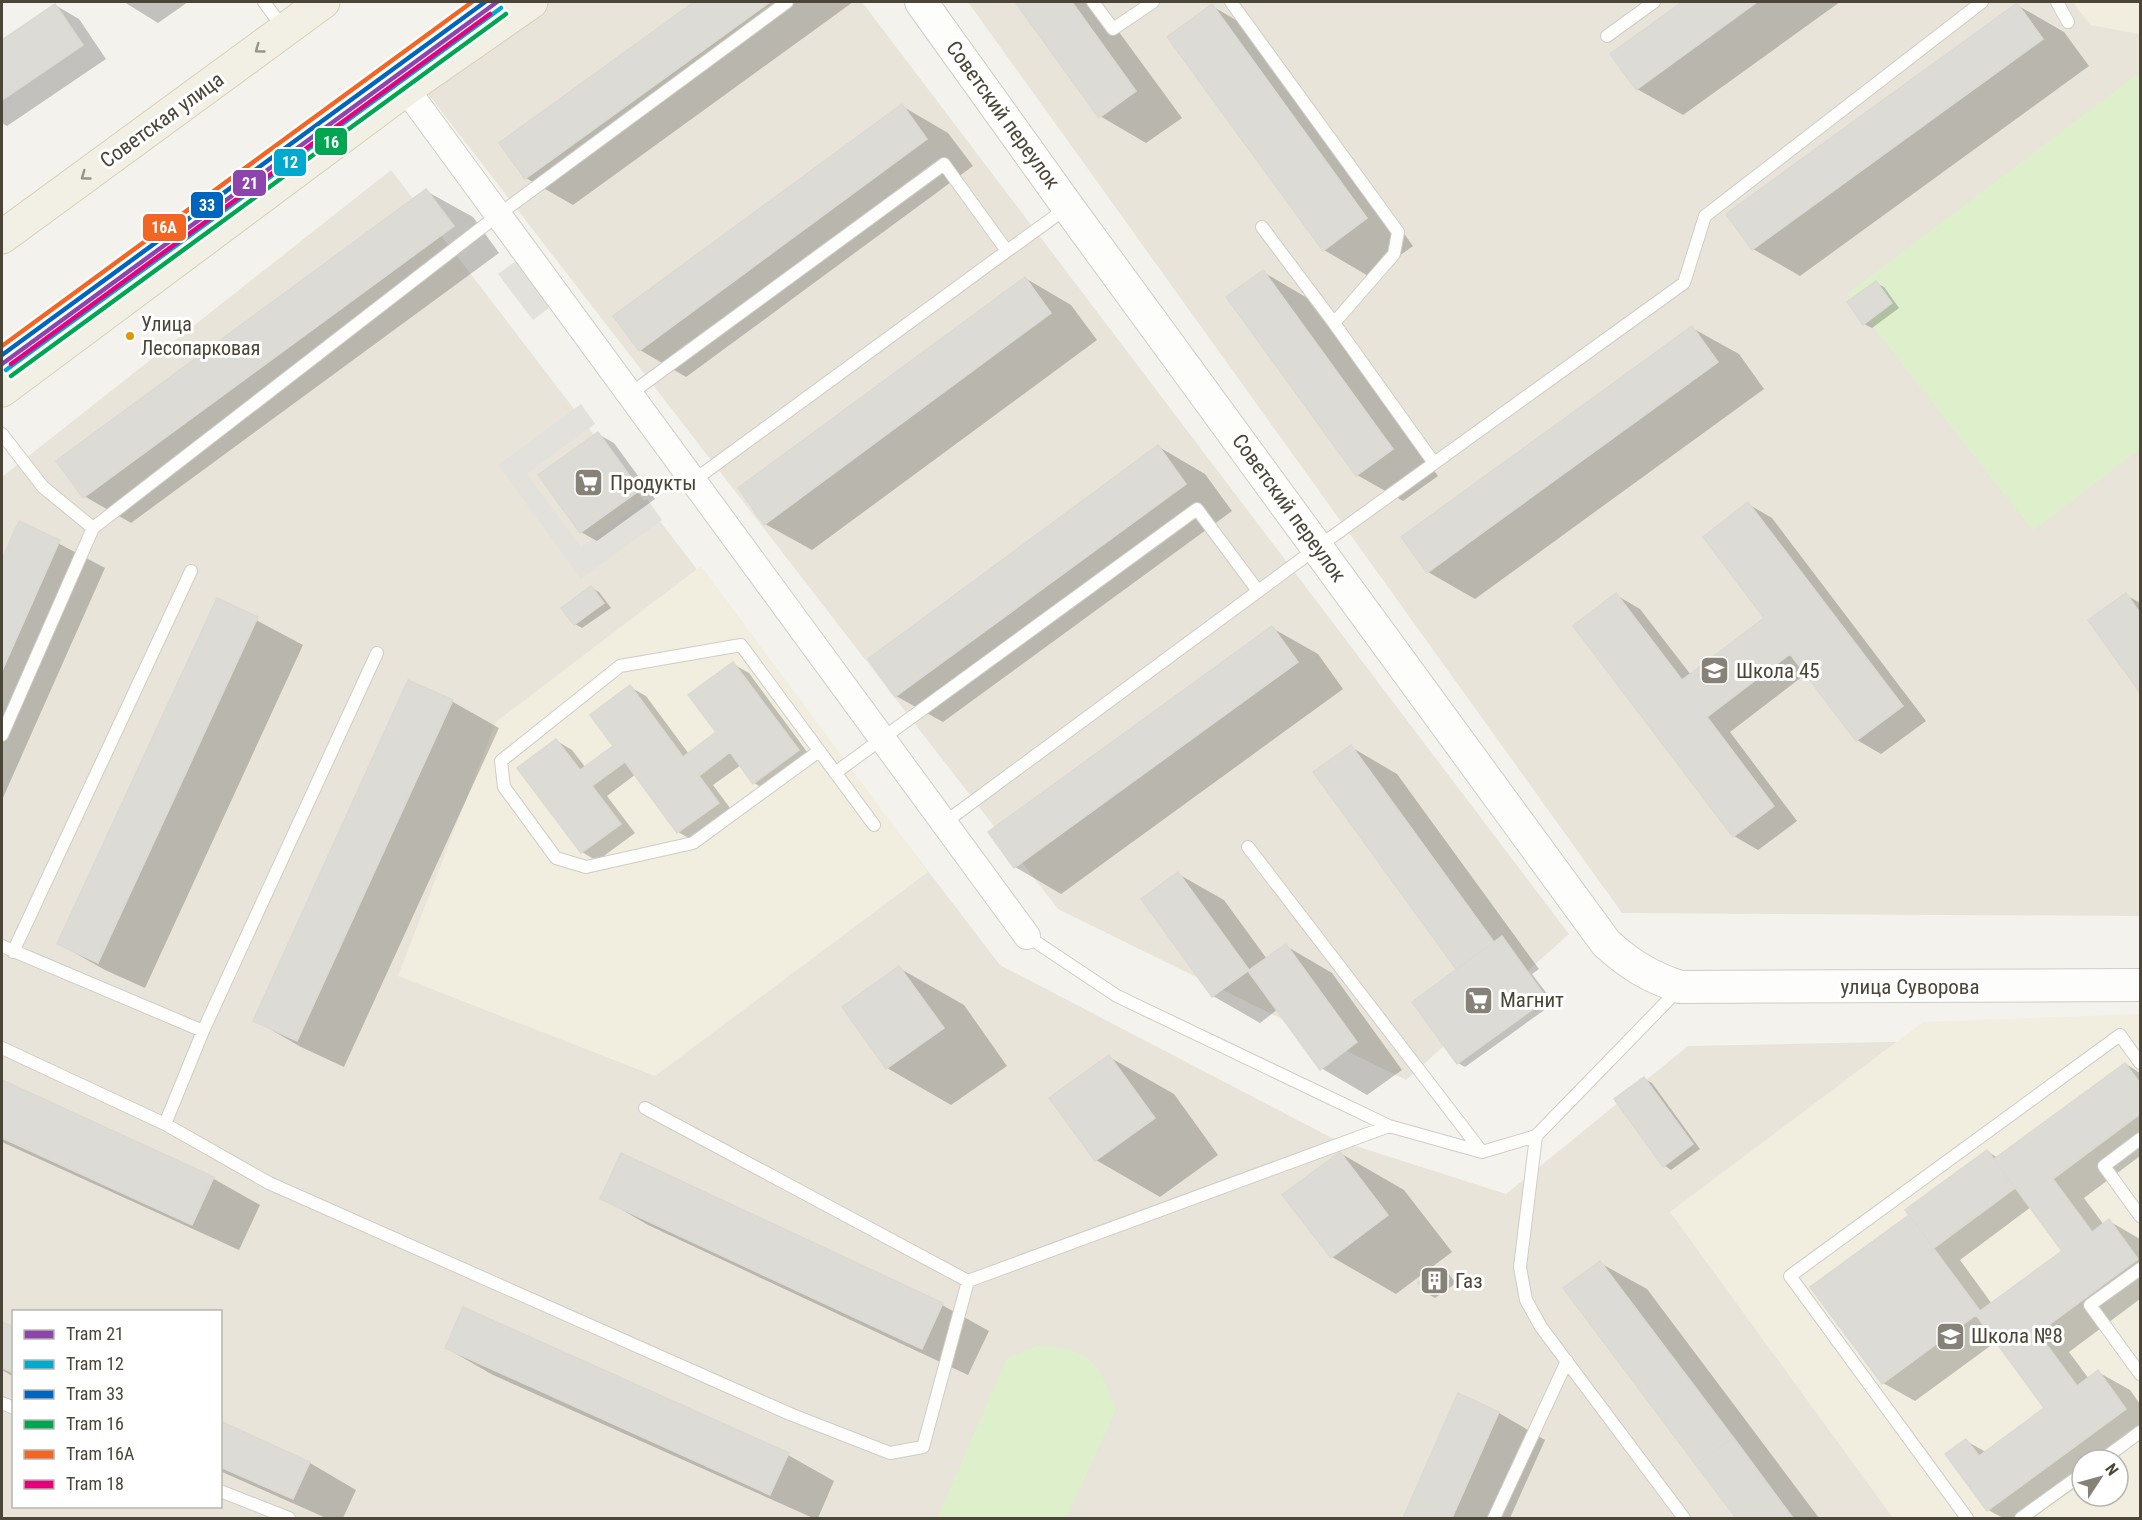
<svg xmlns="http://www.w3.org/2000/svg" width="2142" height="1520" viewBox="0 0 2142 1520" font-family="'Roboto Condensed',sans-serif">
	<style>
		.residential { fill: #e8e4da; fill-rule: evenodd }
		.education { fill: #f1eedf; fill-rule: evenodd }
		.green { fill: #deefcb }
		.parking { fill: #e3e1dc }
		.shadow { fill: #0003; fill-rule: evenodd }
		.building { fill: #dddbd5; stroke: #dcd9d3; stroke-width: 1.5 }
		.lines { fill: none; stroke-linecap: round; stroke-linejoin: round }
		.service-casing { stroke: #cfcdc7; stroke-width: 14 }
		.minor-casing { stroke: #cfcdc7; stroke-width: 28 }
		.tertiary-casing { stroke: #cfcdc7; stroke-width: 34 }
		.primary-casing { stroke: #d7d0b9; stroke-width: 35 }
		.service { stroke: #fdfdfc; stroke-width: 12 }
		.minor { stroke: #fdfdfc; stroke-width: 26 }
		.tertiary { stroke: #fdfdfc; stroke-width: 32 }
		.primary { stroke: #f2efe5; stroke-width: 33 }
		.tram-1-casing { stroke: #fff; stroke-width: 9 }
		.tram-2-casing { stroke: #fff; stroke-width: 9 }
		.tram-3-casing { stroke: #fff; stroke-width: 9 }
		.tram-4-casing { stroke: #fff; stroke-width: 9 }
		.tram-5-casing { stroke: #fff; stroke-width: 9 }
		.tram-6-casing { stroke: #fff; stroke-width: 9 }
		.tram-1 { stroke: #8e44ad; stroke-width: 4.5 }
		.tram-2 { stroke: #00a9ce; stroke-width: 4.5 }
		.tram-3 { stroke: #0065bd; stroke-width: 4.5 }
		.tram-4 { stroke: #00a651; stroke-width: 4.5 }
		.tram-5 { stroke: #f26522; stroke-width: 4.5 }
		.tram-6 { stroke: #e5007d; stroke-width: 4.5 }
		.oneway { stroke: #969285 }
		.bus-dot { fill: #dd9708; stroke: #fff; stroke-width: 2 }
		.labels { text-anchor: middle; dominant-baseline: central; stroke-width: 6; stroke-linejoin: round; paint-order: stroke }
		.bus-label { font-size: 20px; fill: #4b4537; stroke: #fff; text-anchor: start }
		.street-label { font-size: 21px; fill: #4b4537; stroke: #fff }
		.poi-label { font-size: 21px; fill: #4b4537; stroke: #fff; text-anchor: start }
		.line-badge { stroke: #fff; stroke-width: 2 }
		.badge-label { font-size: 16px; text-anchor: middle; font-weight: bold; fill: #fff }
	</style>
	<rect width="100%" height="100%" fill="#f3f2ed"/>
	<!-- residential -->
	<path class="residential" d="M 549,2 L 862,2 L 1569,934 L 1406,1080 L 1058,909 L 425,90 Z
		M 968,2 L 2140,2 L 2140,916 L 1622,913 Z
		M 391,170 L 1000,965 L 1334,1139 L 1506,1194 L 1688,1046 L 2140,1037 L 2140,1518 L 2,1518 L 2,477 ZM 14,1312 L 220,1312 L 220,1506 L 14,1506 ZM 2082,1460 L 2118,1460 L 2118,1496 L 2082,1496 Z"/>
	<!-- education -->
	<path class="education" d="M 2073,2 L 2140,2 L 2140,34 L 2090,25 Z
		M 701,566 L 928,872 L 655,1076 L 398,976 L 496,722 Z
		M 2140,1014 L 2140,1518 L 1893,1518 L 1670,1212 L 1923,1022 ZM 2082,1460 L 2118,1460 L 2118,1496 L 2082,1496 Z"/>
	<!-- green -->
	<path class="green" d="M 2140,72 L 2140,449 L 2033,531 L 1847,294 Z
		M 1038,1346 C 1091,1347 1100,1364 1116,1410 L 1066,1518 L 937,1518 L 1007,1358 Z"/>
	<!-- parking -->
	<path class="parking" d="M 516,261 L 550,307 L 533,320 L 498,274 Z
		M 581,404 L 595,424 L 527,474 L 581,547 L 647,499 L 662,520 L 581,579 L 498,465 Z"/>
	<!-- shadow -->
	<path class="shadow" d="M 124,2 L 188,2 L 158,23 Z
		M 696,2 L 853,2 L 573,205 L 526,178 L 501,143 Z
		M 1016,2 L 1097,2 L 1182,118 L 1146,143 L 1100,116 Z
		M 1684,2 L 1840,2 L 1683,115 L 1637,89 L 1612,54 Z
		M 55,5 L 79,19 L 106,59 L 7,126 L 2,123 L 2,42 Z
		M 2017,5 L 2064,32 L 2089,66 L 1800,276 L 1753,249 Z
		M 1212,6 L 1258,33 L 1413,246 L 1370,277 L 1324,250 Z
		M 902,106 L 948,133 L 973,166 L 686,377 L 640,350 Z
		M 426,191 L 473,217 L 499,253 L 131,523 L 84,496 Z
		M 1263,272 L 1309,299 L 1438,476 L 1403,501 L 1357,475 Z
		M 1025,278 L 1071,305 L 1097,340 L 812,550 L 765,524 Z
		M 1876,283 L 1884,287 L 1899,308 L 1872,328 L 1864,324 Z
		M 1692,328 L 1739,354 L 1764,389 L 1475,599 L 1428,572 Z
		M 598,434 L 614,443 L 655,499 L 597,541 L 581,532 L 540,476 Z
		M 1159,447 L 1205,474 L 1232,511 L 943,722 L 896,696 Z
		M 1748,504 L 1772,518 L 1926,721 L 1881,754 L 1857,740 L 1807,673 L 1730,732 L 1797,821 L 1758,850 L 1734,836 L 1575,626 L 1616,595 L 1640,609 L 1691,675 L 1766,618 Z
		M 20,523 L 105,568 L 2,800 L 2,563 Z
		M 592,588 L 599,592 L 611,608 L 582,628 L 575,624 Z
		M 2126,595 L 2140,603 L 2140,690 L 2090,621 Z
		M 218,600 L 303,645 L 145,988 L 105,970 L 59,944 Z
		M 1272,628 L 1318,654 L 1343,689 L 1061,894 L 1015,867 Z
		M 733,664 L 749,673 L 813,760 L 770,792 L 754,783 L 741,765 L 713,785 L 733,812 L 694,841 L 678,832 L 636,774 L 607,796 L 635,833 L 597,861 L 582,852 L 557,741 L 572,750 L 586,768 L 615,746 L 630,687 L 646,696 L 689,754 L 718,733 Z
		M 409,682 L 453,702 L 499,728 L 344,1067 L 301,1047 L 254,1020 Z
		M 1351,747 L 1397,774 L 1539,969 L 1532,974 L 1554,1003 L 1465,1067 L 1458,1063 L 1459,969 L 1316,772 Z
		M 1178,874 L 1224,900 L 1267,959 L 1286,946 L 1332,973 L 1402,1070 L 1367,1095 L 1321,1068 L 1278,1009 L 1260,1023 L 1213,996 L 1143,899 Z
		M 899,968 L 964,1005 L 1007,1066 L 951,1105 L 887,1068 Z
		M 1109,1057 L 1174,1094 L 1218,1155 L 1160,1197 L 1096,1160 Z
		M 2126,1064 L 2140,1073 L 2140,1156 L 2084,1198 L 2104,1225 L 2109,1221 L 2140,1239 L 2140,1299 L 2069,1352 L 2089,1379 L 2098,1372 L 2130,1390 L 2140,1404 L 2140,1440 L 2113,1460 L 2082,1460 L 2082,1483 L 2033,1518 L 2003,1518 L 1988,1510 L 1966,1441 L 1986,1452 L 2046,1408 L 1997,1341 L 1915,1401 L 1883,1383 L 1909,1217 L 1987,1151 L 1998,1158 ZM 2031,1207 L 2064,1251 L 1992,1304 L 1960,1260 Z
		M 1644,1079 L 1652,1083 L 1700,1149 L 1671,1170 L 1664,1165 Z
		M 2,1082 L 214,1179 L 260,1205 L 239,1250 L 2,1142 Z
		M 1340,1153 L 1404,1190 L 1452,1252 L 1396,1294 L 1332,1257 Z
		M 622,1155 L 942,1305 L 989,1331 L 968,1375 L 648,1225 L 602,1198 Z
		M 1600,1263 L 1647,1289 L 1819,1518 L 1738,1518 L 1566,1289 Z
		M 1441,1269 L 1448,1273 L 1456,1283 L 1435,1298 L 1428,1294 Z
		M 2,1324 L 14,1329 L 14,1377 L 2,1370 Z
		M 446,1348 L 788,1455 L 834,1481 L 818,1518 L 813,1518 L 493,1375 Z
		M 1459,1395 L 1499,1413 L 1545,1440 L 1510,1518 L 1404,1518 Z
		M 220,1423 L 310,1463 L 356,1490 L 343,1518 L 326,1518 L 220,1471 Z"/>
	<!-- building -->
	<path class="building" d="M 694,2 L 770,2 L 525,179 L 499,143 Z
		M 1015,2 L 1072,2 L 1136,91 L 1099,118 Z
		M 1682,2 L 1757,2 L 1636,90 L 1610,54 Z
		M 2017,3 L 2043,39 L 1752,250 L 1726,214 Z
		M 55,4 L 83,45 L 2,100 L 2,40 Z
		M 1212,4 L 1367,218 L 1323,251 L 1167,37 Z
		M 902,104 L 927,139 L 639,351 L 613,316 Z
		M 426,189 L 454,226 L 83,498 L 56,461 Z
		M 1263,270 L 1393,449 L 1356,476 L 1226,297 Z
		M 1025,277 L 1051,313 L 764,525 L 738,488 Z
		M 1876,281 L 1892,303 L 1863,325 L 1847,302 Z
		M 1692,326 L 1718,362 L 1427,573 L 1401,537 Z
		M 598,432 L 640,490 L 580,533 L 538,475 Z
		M 1158,445 L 1186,484 L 895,697 L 868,659 Z
		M 1748,502 L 1903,706 L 1856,741 L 1790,654 L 1707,717 L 1774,806 L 1733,837 L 1573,626 L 1616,593 L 1682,680 L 1764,618 L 1703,537 Z
		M 19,521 L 60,540 L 2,671 L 2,559 Z
		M 591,586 L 604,603 L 574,625 L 561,608 Z
		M 2126,593 L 2140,613 L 2140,693 L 2088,620 Z
		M 217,598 L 258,617 L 98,963 L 57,944 Z
		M 1272,626 L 1298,662 L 1014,868 L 988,832 Z
		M 733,662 L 799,750 L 753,784 L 730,752 L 699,776 L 719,803 L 677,833 L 625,762 L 592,786 L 621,824 L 581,853 L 517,768 L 556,739 L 580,770 L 613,746 L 590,715 L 630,685 L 683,757 L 716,732 L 688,695 Z
		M 408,680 L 453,700 L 297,1041 L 253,1021 Z
		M 1351,745 L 1494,942 L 1456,969 L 1313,772 Z
		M 1178,872 L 1249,970 L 1286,944 L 1357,1042 L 1320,1070 L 1248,971 L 1212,997 L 1141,899 Z
		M 1502,936 L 1547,999 L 1457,1064 L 1412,1002 Z
		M 899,966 L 944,1028 L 886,1069 L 842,1007 Z
		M 1109,1055 L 1155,1118 L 1095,1161 L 1049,1098 Z
		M 2125,1063 L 2140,1083 L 2140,1114 L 2053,1179 L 2092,1232 L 2109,1219 L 2138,1259 L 2038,1333 L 2077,1386 L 2098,1370 L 2126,1409 L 1987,1511 L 1945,1454 L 1966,1439 L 1979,1456 L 2044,1408 L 1976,1315 L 1882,1384 L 1810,1287 L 1909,1215 L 1980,1311 L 2062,1251 L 1994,1159 Z
		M 1644,1077 L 1693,1144 L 1663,1167 L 1614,1099 Z
		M 2,1080 L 214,1177 L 192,1225 L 2,1138 Z
		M 1987,1150 L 2015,1188 L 1934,1248 L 1905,1210 Z
		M 1340,1152 L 1388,1215 L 1331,1258 L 1282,1195 Z
		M 621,1153 L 943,1303 L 922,1349 L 600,1199 Z
		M 1600,1261 L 1733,1437 L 1696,1465 L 1563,1288 Z
		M 1441,1267 L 1449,1279 L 1427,1295 L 1418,1283 Z
		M 463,1307 L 789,1453 L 770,1495 L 445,1348 Z
		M 2,1322 L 14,1327 L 14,1373 L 2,1368 Z
		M 1458,1393 L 1499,1412 L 1452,1518 L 1403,1518 Z
		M 220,1421 L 310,1462 L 293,1499 L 220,1467 Z
		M 1733,1437 L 1793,1518 L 1736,1518 L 1696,1465 Z"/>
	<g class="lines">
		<defs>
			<path id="service" d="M 264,2 L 284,29
				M 1093,2 L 1113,29 L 1153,2
				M 1231,2 L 1398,232 L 1394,254 L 1334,323
				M 2057,2 L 2068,22
				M 1607,36 L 1654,2
				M 1262,227 L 1334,323 L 1434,463
				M 630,394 L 944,164 L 1007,251 L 1068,207
				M 2,434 L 43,487 L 93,528 L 498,215 L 787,2
				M 693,481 L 1007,251
				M 2,735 L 93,528
				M 819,751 L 693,843 L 586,867 L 556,858 L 504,787 L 501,761 L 620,666 L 741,645 L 874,825
				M 835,773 L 1197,509 L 1258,591
				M 944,823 L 1318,547 L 1684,283 L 1705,216 L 1982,2
				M 1248,847 L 1482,1152
				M 1027,936 L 1117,996 L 1389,1126 L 1482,1152 L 1536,1136 L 1678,990
				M 2,946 L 203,1031
				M 13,952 L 191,571
				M 2,1048 L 165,1124 L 269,1183 L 790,1414 L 890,1453 L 923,1447 L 968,1281 L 645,1108
				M 165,1124 L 203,1031 L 377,653
				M 1536,1136 L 1520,1267 L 1526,1300 L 1541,1327 L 1684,1518
				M 2140,1139 L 2104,1166 L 2140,1216
				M 2140,1269 L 2090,1305 L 2140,1374
				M 968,1281 L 1389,1126
				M 2,1403 L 14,1408
				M 2102,1460 L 2140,1432
				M 220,1491 L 289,1518
				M 1494,1518 L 1567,1361
				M 1967,1518 L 1790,1276 L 2120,1035 L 2140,1063
				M 2021,1518 L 2082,1474"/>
			<path id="minor" d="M 406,89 L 1027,936"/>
			<path id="tertiary" d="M 921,2 L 1068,207 L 1606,943 C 1630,965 1650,977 1680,987 L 2140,985"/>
			<path id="primary" d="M 2,237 L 323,2
				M 2,390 L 406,89 L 531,2"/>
		</defs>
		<!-- service casing -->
		<use href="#service" class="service-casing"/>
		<!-- minor casing -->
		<use href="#minor" class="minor-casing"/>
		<!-- tertiary casing -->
		<use href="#tertiary" class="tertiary-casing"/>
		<!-- primary casing -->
		<use href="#primary" class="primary-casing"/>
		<!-- service -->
		<use href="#service" class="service"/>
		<!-- minor -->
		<use href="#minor" class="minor"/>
		<!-- tertiary -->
		<use href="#tertiary" class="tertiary"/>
		<!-- primary -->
		<use href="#primary" class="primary"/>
		<defs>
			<path id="tram-1" d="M 2,364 L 497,2"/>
			<path id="tram-2" d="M 6,370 L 501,8"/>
			<path id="tram-3" d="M 2,355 L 485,2"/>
			<path id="tram-4" d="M 11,376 L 506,14"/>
			<path id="tram-5" d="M 2,346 L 472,2"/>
			<path id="tram-6" d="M 11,364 L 490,14"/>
		</defs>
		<!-- tram-1 casing -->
		<use href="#tram-1" class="tram-1-casing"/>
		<!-- tram-2 casing -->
		<use href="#tram-2" class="tram-2-casing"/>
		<!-- tram-3 casing -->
		<use href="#tram-3" class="tram-3-casing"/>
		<!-- tram-4 casing -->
		<use href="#tram-4" class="tram-4-casing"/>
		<!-- tram-5 casing -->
		<use href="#tram-5" class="tram-5-casing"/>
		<!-- tram-6 casing -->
		<use href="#tram-6" class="tram-6-casing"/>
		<!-- tram-1 -->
		<use href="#tram-1" class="tram-1"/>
		<!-- tram-2 -->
		<use href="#tram-2" class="tram-2"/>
		<!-- tram-3 -->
		<use href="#tram-3" class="tram-3"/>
		<!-- tram-4 -->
		<use href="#tram-4" class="tram-4"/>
		<!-- tram-5 -->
		<use href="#tram-5" class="tram-5"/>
		<!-- tram-6 -->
		<use href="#tram-6" class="tram-6"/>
	</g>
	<!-- one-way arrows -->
	<defs><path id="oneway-chevron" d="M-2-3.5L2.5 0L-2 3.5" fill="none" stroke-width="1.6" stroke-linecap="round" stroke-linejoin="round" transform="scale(1.5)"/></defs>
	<g class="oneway">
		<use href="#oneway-chevron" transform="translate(259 49) rotate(144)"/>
		<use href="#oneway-chevron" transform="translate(85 176) rotate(144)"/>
	</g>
	<!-- icons -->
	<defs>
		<symbol id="supermarket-square" viewBox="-11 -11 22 22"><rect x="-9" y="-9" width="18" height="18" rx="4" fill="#868277" stroke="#fff"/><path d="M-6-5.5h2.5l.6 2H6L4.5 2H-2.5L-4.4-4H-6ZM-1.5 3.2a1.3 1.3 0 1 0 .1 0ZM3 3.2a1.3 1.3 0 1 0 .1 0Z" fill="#fff"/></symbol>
		<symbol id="school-square" viewBox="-11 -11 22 22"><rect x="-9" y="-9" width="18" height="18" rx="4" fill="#868277" stroke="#fff"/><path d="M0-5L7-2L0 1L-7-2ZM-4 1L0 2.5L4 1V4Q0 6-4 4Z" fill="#fff"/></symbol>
		<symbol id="building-square" viewBox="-11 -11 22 22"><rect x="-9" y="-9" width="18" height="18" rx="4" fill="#868277" stroke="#fff"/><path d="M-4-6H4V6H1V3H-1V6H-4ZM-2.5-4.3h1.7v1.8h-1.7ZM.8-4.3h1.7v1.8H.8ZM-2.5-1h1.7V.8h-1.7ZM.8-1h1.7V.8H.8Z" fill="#fff"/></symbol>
	</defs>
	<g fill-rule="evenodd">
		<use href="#supermarket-square" x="572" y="466" width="33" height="33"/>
		<use href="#school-square" x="1698" y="654" width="33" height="33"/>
		<use href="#supermarket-square" x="1462" y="984" width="33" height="33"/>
		<use href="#building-square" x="1418" y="1264" width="33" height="33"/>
		<use href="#school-square" x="1934" y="1320" width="33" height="33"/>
	</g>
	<!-- markers -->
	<circle class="bus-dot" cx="130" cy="336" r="5"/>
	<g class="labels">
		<!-- bus labels -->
		<g class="bus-label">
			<text x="141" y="324">Улица<tspan x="141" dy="24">Лесопарковая</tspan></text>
		</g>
		<!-- street labels -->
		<g class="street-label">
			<text transform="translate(1003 115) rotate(54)">Советский переулок</text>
			<text transform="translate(162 120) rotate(-36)">Советская улица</text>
			<text transform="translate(1289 508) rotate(54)">Советский переулок</text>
			<text x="1910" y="987">улица Суворова</text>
		</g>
		<!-- poi labels -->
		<g class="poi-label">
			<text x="610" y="483">Продукты</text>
			<text x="1736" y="671">Школа 45</text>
			<text x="1500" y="1000">Магнит</text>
			<text x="1455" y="1281">Газ</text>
			<text x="1971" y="1336">Школа №8</text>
		</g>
	</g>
	<g class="line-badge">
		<rect x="314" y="127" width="34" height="29" rx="6" fill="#00a651"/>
		<rect x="273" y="148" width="34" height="29" rx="6" fill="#00a9ce"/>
		<rect x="232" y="169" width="35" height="28" rx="6" fill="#8e44ad"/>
		<rect x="190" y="191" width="34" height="28" rx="6" fill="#0065bd"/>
		<rect x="142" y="213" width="45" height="29" rx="6" fill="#f26522"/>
	</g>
	<g class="badge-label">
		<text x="331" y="148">16</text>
		<text x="290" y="168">12</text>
		<text x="250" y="189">21</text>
		<text x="207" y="211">33</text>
		<text x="164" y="233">16А</text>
	</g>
	<!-- border -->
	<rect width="2142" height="1520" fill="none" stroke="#4b4537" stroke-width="6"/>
	<!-- legend -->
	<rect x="12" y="1310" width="210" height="198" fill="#ffffff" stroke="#b7b5af" stroke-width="1.5"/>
	<rect x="24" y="1330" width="30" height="9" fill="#8e44ad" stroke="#b7b5af" stroke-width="1.5"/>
	<text x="66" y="1340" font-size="18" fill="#4b4537">Tram 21</text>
	<rect x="24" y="1360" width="30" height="9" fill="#00a9ce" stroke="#b7b5af" stroke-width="1.5"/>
	<text x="66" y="1370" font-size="18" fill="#4b4537">Tram 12</text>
	<rect x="24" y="1390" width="30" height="9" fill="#0065bd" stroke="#b7b5af" stroke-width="1.5"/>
	<text x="66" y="1400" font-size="18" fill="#4b4537">Tram 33</text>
	<rect x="24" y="1420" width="30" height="9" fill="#00a651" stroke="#b7b5af" stroke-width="1.5"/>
	<text x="66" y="1430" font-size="18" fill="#4b4537">Tram 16</text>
	<rect x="24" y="1450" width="30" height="9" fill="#f26522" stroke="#b7b5af" stroke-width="1.5"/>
	<text x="66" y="1460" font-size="18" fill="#4b4537">Tram 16А</text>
	<rect x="24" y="1480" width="30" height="9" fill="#e5007d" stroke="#b7b5af" stroke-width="1.5"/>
	<text x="66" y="1490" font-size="18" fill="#4b4537">Tram 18</text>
	<!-- north arrow -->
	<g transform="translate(2100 1478) rotate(54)"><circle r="28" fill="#ffffff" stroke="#b7b5af" stroke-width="1.5"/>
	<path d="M0-4.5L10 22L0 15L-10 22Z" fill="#868277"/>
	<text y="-9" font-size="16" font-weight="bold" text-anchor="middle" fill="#4b4537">N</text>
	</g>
</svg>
